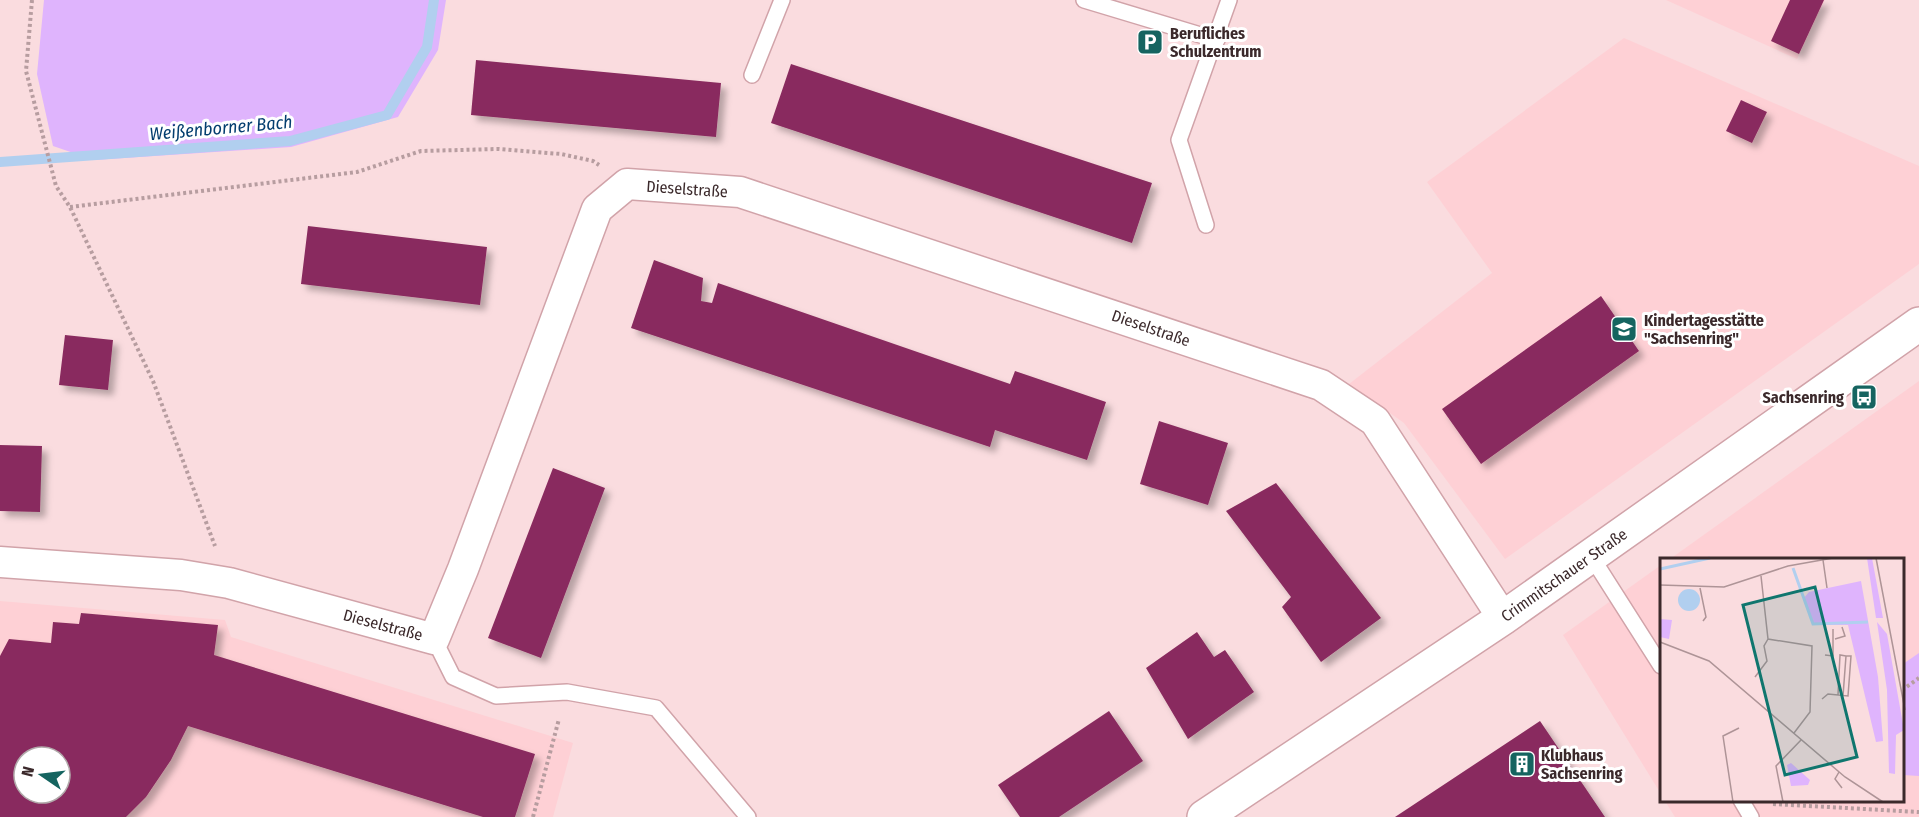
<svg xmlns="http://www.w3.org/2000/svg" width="1919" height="817" viewBox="0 0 1919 817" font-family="'Fira Sans Condensed',sans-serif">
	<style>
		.built { fill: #fed0d5; fill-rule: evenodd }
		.green { fill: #dfb4fd }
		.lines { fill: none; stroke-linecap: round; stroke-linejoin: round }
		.stream { stroke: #b1cfef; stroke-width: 10 }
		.building { fill: #892c5e; fill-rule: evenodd; filter: url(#shadow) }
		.lane-casing { stroke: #d1a3a9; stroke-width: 18 }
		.street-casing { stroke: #d1a3a9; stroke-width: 33 }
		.secondary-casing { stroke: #d1a3a9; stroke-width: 36 }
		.path { stroke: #b79da0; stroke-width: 4; stroke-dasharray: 3 3; stroke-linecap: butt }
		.lane { stroke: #fff; stroke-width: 15 }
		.street { stroke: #fff; stroke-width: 30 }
		.secondary { stroke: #fff; stroke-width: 33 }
		.labels { text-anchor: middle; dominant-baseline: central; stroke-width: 6; stroke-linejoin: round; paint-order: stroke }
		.poi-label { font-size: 16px; font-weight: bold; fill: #3b292b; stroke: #fff; text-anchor: start }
		.street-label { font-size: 16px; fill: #3b292b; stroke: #fff }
		.water-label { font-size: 18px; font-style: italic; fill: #043e6f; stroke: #fff }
		.inset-river { fill: none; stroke: #b1cfef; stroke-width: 3 }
		.inset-road { fill: none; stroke: #ae9497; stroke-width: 1.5 }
		.view { fill: #0f766e; fill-opacity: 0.15; stroke: #0f766e; stroke-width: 3 }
		.inset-edge { fill: none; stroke: #3b292b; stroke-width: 3 }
	</style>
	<defs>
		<filter id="shadow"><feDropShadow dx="5.5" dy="5.5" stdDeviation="3" flood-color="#0004"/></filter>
	</defs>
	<rect width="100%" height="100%" fill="#fadcdf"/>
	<!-- built -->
	<path class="built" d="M 1666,0 L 1825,0 L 1797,59 Z
		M 1624,38 L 1919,166 L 1919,264 L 1505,559 L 1404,423 L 1349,384 L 1492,273 L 1427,182 Z
		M 1919,381 L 1919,817 L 1675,817 L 1665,801 L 1902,800 L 1902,559 L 1670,559 Z
		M 1661,565 L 1661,794 L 1563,635 Z
		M 0,601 L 225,620 L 231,637 L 573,743 L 553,817 L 0,817 ZM 24,757 L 60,757 L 60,793 L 24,793 Z"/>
	<!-- green -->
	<path class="green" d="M 44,0 L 446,0 L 438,50 L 398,117 L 291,147 L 94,160 L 53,146 L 37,74 Z
		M 1919,653 L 1919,776 L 1903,775 L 1903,664 Z"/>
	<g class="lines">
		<!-- stream -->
		<path class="stream" d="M 0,162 L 290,141 L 387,115 L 427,47 L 434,0"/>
	</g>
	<!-- building -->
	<path class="building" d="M 1790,0 L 1824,0 L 1799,54 L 1771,41 Z
		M 476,60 L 721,83 L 716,137 L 471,115 Z
		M 791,64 L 1152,183 L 1132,243 L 771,123 Z
		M 1741,100 L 1767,112 L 1752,143 L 1726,131 Z
		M 308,226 L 487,247 L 480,305 L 301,284 Z
		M 654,260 L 703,278 L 701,301 L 712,303 L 718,283 L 1010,384 L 1015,371 L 1106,402 L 1087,460 L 995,430 L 990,447 L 631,328 Z
		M 1601,296 L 1639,351 L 1481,464 L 1442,409 Z
		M 65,335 L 113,340 L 108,390 L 59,385 Z
		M 1159,421 L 1228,443 L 1208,505 L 1140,484 Z
		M 0,445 L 42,446 L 40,512 L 0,511 Z
		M 553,468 L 605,488 L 541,658 L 488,638 Z
		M 1276,483 L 1381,618 L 1321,662 L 1282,607 L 1291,597 L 1226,511 Z
		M 81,613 L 218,625 L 214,655 L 535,754 L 515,817 L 483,817 L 188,726 L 171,760 L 146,797 L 126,817 L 0,817 L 0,656 L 9,639 L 51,643 L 53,622 L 79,624 ZM 24,757 L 60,757 L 60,793 L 24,793 Z
		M 1197,632 L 1214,657 L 1225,650 L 1254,692 L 1188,739 L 1146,668 Z
		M 1109,711 L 1143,761 L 1059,817 L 1020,817 L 998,785 Z
		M 1540,721 L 1605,817 L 1395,817 Z"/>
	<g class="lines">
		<defs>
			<path id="lane" d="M 1084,0 L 1217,40
				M 752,75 L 782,0
				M 1206,225 L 1179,140 L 1229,0
				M 1591,556 L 1661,666
				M 434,639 L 453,677 L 496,696 L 567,692 L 656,708 L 748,817
				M 1741,800 L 1751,817"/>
			<path id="street" d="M 0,562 L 181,575 L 229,583 L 434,639 L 463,569 L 597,209 L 627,184 L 740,192 L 1321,385 L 1375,421 L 1503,618"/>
			<path id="secondary" d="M 1204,817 L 1503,618 L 1919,324"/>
		</defs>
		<!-- lane casing -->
		<use href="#lane" class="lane-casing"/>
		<!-- street casing -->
		<use href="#street" class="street-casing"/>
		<!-- secondary casing -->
		<use href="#secondary" class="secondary-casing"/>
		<!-- path -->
		<path class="path" d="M 32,0 L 26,71 L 56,186 L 70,207 L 153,381 L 215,546
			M 70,207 L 357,172 L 421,151 L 498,149 L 561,154 L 593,161 L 599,165
			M 1902,690 L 1919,678
			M 1773,804 L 1919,812
			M 533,817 L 559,719"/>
		<!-- lane -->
		<use href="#lane" class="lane"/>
		<!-- street -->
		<use href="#street" class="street"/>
		<!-- secondary -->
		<use href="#secondary" class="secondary"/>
	</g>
	<!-- icons -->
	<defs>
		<symbol id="parking-square" viewBox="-11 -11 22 22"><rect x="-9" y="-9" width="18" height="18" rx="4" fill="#156460" stroke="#fff"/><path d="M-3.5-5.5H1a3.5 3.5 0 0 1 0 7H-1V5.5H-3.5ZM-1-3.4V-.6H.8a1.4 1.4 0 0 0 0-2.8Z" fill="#fff"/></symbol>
		<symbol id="school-square" viewBox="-11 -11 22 22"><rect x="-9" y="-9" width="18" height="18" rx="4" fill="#156460" stroke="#fff"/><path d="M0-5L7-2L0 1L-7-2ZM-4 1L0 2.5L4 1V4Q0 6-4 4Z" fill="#fff"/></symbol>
		<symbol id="bus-square" viewBox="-11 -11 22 22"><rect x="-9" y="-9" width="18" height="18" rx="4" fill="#156460" stroke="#fff"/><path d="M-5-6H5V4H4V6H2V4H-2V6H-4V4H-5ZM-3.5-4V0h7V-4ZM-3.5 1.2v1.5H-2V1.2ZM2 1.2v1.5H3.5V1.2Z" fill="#fff"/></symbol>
		<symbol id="building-square" viewBox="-11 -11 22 22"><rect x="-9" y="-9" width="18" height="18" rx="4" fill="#156460" stroke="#fff"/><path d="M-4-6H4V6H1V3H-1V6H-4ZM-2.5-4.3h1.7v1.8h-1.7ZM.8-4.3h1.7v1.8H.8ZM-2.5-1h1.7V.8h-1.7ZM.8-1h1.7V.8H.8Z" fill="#fff"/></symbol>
	</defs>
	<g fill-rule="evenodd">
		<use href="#parking-square" x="1135" y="27" width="30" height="30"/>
		<use href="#school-square" x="1609" y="314" width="30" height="30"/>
		<use href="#bus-square" x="1849" y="382" width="30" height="30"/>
		<use href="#building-square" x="1507" y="749" width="30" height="30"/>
	</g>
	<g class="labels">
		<!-- poi labels -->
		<g class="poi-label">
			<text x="1170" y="33">Berufliches<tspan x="1170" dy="18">Schulzentrum</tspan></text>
			<text x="1644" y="320">Kindertagesstätte<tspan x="1644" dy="18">"Sachsenring"</tspan></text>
			<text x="1844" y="397" text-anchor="end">Sachsenring</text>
			<text x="1541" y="755">Klubhaus<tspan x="1541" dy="18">Sachsenring</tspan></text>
		</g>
		<!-- street labels -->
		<g class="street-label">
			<text transform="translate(687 189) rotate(4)">Dieselstraße</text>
			<text transform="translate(1151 328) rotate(19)">Dieselstraße</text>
			<text transform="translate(1564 575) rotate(-35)">Crimmitschauer Straße</text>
			<text transform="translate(383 625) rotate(15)">Dieselstraße</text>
		</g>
		<!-- water labels -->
		<g class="water-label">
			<text transform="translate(221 128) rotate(-5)">Weißenborner Bach</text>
		</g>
	</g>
	<!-- overview -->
	<g transform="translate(1660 558)">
		<rect width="244" height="244" fill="#fadcdf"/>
		<path d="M 207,0 L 212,0 L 223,60 L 216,60 ZM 201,23 L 218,119 L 223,183 L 216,184 L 188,67 L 153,67 L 143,41 L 149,34 ZM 0,61 L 12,62 L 9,81 L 0,79 ZM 217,64 L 227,76 L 244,172 L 236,177 L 235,216 L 229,215 L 227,132 ZM 131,205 L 150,222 L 148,227 L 131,228 L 127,207 Z" fill="#dfb4fd"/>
		<path d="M18 42a11 11 0 1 1 22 0a11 11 0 1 1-22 0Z" fill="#b1cfef"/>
		<path class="inset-river" d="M 133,10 L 153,66 L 208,64M 0,11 L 50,0"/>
		<path class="inset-road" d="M 216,0 L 245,152M 163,2 L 167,30M 101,18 L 108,81 L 152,88 L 150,154 L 134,175M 0,27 L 64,29 L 128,8 L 173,0M 40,30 L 46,59 L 43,63M 175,81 L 185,78 L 182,69M 0,84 L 49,103 L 185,219 L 223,244M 165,97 L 173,98 L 173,71M 95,119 L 107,103 L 104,88 L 108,81M 178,137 L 180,97 L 186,98M 162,141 L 168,136 L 188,138 L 191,98 L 186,98 L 183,138M 179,214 L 175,221 L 182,230M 73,244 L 63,178 L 79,170M 123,244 L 116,208 L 141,182"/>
		<path class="view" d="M 155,29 L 197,199 L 125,217 L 83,47 Z"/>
		<rect width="244" height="244" class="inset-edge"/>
	</g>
	<!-- north arrow -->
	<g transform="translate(42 775) rotate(284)"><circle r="28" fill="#ffffff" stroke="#b1a9aa" stroke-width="1.5"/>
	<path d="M0-4.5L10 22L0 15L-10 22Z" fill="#156460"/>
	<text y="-9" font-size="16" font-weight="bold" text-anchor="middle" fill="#3b292b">N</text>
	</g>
</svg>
